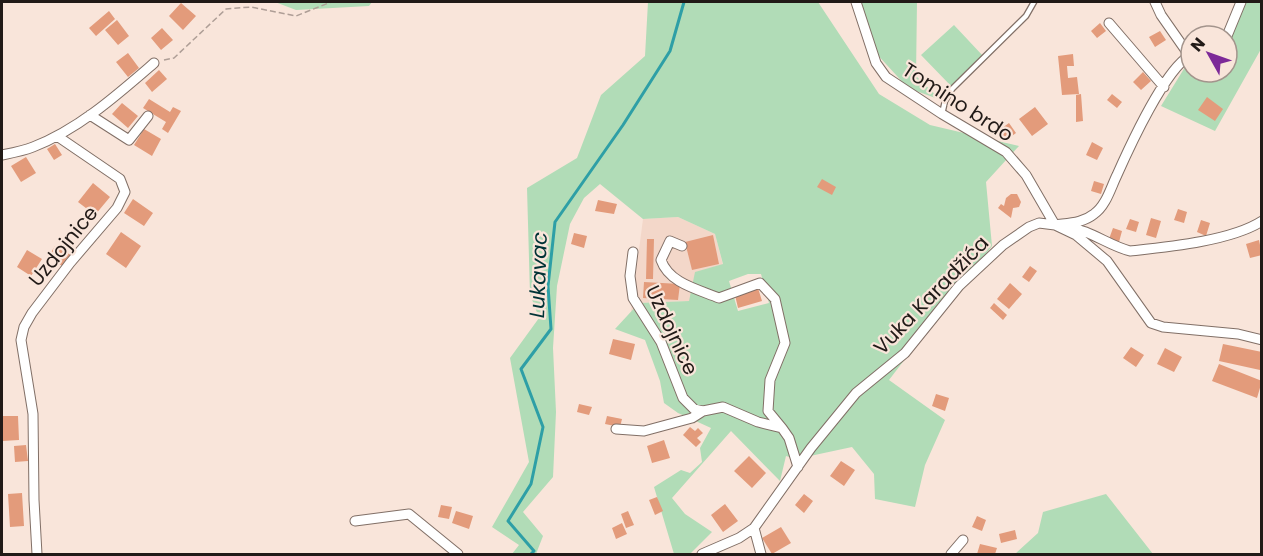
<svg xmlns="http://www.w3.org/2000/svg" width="1263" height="556" viewBox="0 0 1263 556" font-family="Poppins,sans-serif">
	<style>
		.built { fill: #f3d7c9 }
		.green { fill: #b1dcb7; fill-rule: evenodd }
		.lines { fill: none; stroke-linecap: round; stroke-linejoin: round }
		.stream { stroke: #2e9fa6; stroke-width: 3 }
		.building { fill: #e39b7b }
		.service-casing { stroke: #816f66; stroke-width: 7 }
		.minor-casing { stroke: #816f66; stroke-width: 11 }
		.path { stroke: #ae9e96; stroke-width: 1.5; stroke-dasharray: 6 3; stroke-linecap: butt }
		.service { stroke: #fff; stroke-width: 4.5 }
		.minor { stroke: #fff; stroke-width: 9 }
		.labels { text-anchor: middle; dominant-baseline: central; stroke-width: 4.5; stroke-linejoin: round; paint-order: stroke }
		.street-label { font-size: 20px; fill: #211a17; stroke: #f9e5da }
		.water-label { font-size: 21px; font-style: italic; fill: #003336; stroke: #f9e5da }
	</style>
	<rect width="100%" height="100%" fill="#f9e5da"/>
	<!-- built -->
	<path class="built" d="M 678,217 L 715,234 L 723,265 L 689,301 L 640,303 L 631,312 L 643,219 Z"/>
	<!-- green -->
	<path class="green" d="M 275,2 L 372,2 L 369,6 L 296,10 Z
		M 648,2 L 818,2 L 879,94 L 930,125 L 1019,146 L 986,182 L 992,246 L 889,380 L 945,420 L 925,465 L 915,507 L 875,499 L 874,474 L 852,447 L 796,459 L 786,456 L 780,481 L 731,431 L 672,498 L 685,514 L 712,532 L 690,554 L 674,554 L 654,487 L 681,470 L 690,473 L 702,462 L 700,448 L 711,428 L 678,413 L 664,403 L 660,381 L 645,340 L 615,329 L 639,303 L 689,301 L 695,272 L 723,264 L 715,234 L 678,217 L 643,219 L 600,184 L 584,198 L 570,224 L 557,286 L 553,348 L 556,412 L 553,477 L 523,512 L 543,536 L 536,554 L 512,554 L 519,545 L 492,527 L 529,462 L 510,358 L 539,318 L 530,294 L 527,188 L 577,158 L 601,95 L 645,56 ZM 748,274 L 761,274 L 769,303 L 738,311 L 729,281 Z
		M 861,2 L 917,2 L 916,76 L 941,100 L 908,88 L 874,51 Z
		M 1236,2 L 1261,2 L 1261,49 L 1215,131 L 1161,106 L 1190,59 L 1191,72 L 1227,72 L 1227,36 L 1222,36 Z
		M 954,25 L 983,56 L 951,86 L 921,55 Z
		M 1106,494 L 1153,554 L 1015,554 L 1038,533 L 1043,512 Z"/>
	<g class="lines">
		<!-- stream -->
		<path class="stream" d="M 531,554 L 534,551 L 508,521 L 531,484 L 543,427 L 521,369 L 551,329 L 548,286 L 555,222 L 623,125 L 670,51 L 684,2"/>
	</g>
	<!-- building -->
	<path class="building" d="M 181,3 L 196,16 L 183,30 L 169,16 Z
		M 109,11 L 115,19 L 96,36 L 89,28 Z
		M 117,20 L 129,36 L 118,45 L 105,30 Z
		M 1100,23 L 1106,31 L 1097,38 L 1091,31 Z
		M 162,28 L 173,40 L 161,50 L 151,38 Z
		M 1160,31 L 1166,40 L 1155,47 L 1149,37 Z
		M 128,53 L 139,68 L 128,77 L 116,62 Z
		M 1073,54 L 1074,66 L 1067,66 L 1068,78 L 1077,77 L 1079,94 L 1062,95 L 1058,56 Z
		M 159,70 L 167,79 L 152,92 L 145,83 Z
		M 1143,72 L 1151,81 L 1141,90 L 1133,82 Z
		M 1081,94 L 1083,121 L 1076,122 L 1076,95 Z
		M 1112,94 L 1122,102 L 1117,108 L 1107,100 Z
		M 1207,97 L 1223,109 L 1215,121 L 1198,110 Z
		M 149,99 L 170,112 L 173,107 L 181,111 L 168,133 L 162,129 L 166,122 L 143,108 Z
		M 122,103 L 138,116 L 128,128 L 112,114 Z
		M 1035,107 L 1048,124 L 1032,136 L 1019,119 Z
		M 1009,123 L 1016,133 L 1005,141 L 998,131 Z
		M 144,129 L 161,139 L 152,156 L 134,145 Z
		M 1092,142 L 1103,148 L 1097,160 L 1086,155 Z
		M 55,144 L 62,155 L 54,160 L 47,149 Z
		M 26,157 L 36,173 L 21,182 L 11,166 Z
		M 822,179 L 836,187 L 832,195 L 817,187 Z
		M 1094,181 L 1104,184 L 1101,194 L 1091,191 Z
		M 93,183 L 110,197 L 95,215 L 78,202 Z
		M 1011,194 L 1017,194 L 1021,202 L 1019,207 L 1013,208 L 1011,218 L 998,208 L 1001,204 L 1004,206 L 1006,198 Z
		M 133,199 L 153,213 L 144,226 L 124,213 Z
		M 598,200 L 617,204 L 614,214 L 595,211 Z
		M 1178,209 L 1187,212 L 1184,223 L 1174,220 Z
		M 1151,218 L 1161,221 L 1156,238 L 1146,235 Z
		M 1130,219 L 1139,222 L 1136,232 L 1126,229 Z
		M 1201,220 L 1210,223 L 1206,236 L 1197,232 Z
		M 1113,228 L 1122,231 L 1119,242 L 1109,239 Z
		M 121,232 L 141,246 L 126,268 L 106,254 Z
		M 574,233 L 587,236 L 584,248 L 571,244 Z
		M 713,235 L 719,264 L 692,270 L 685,242 Z
		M 647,239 L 654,239 L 653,279 L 646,279 Z
		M 1259,240 L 1262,255 L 1250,258 L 1246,244 Z
		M 55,246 L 71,255 L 64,267 L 48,257 Z
		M 27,250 L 42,259 L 31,276 L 17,267 Z
		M 1030,266 L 1037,271 L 1029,282 L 1022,277 Z
		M 644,282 L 680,284 L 678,300 L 643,298 Z
		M 1010,283 L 1022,294 L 1009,309 L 997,299 Z
		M 758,288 L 762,301 L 738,308 L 735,295 Z
		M 994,303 L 1007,315 L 1003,320 L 990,308 Z
		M 613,339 L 635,344 L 631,360 L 609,354 Z
		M 1223,344 L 1262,352 L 1260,370 L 1219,361 Z
		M 1131,347 L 1144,355 L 1136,367 L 1123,358 Z
		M 1165,348 L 1182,357 L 1174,372 L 1157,364 Z
		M 1219,364 L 1262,381 L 1257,398 L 1212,381 Z
		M 936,394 L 949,398 L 945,411 L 932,406 Z
		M 579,404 L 592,407 L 589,415 L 577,412 Z
		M 2,416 L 18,416 L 19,440 L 2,441 Z
		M 607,416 L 622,419 L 620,427 L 605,424 Z
		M 690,427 L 695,431 L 698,428 L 703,433 L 697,438 L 701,442 L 696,447 L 683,435 Z
		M 664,440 L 670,458 L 652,463 L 647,446 Z
		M 26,445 L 28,461 L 15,462 L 14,446 Z
		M 749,456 L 766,473 L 752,488 L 734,471 Z
		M 841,461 L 855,470 L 844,486 L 830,476 Z
		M 22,493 L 24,526 L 10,527 L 8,494 Z
		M 804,494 L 813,501 L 804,513 L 795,505 Z
		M 657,497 L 663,511 L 655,515 L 649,500 Z
		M 725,504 L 738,521 L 723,532 L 711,515 Z
		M 441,505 L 452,507 L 449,519 L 438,517 Z
		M 456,511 L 473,516 L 469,529 L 452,523 Z
		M 628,511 L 634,525 L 626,528 L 621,514 Z
		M 977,516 L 986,520 L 982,531 L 972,527 Z
		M 622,523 L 627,534 L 616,539 L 612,528 Z
		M 781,527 L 791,543 L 772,554 L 762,538 Z
		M 1015,530 L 1017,539 L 1001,543 L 999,534 Z
		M 980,544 L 997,548 L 995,554 L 977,554 Z"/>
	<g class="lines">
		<defs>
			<path id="service" d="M 942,114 L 945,101 L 952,89 L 1026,16 L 1034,2"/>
			<path id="minor" d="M 856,2 L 876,63 L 886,77 L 942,114 L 1006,152 L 1026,175 L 1055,225
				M 1155,2 L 1161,15 L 1189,55
				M 1109,23 L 1164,87
				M 1227,36 L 1241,2
				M 90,115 L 129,140 L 148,116
				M 2,155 C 12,153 23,151 33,147 C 79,129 117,95 154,63
				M 1055,225 C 1069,223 1083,223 1094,214 C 1106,206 1111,187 1117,175 C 1129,148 1166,67 1191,55
				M 1066,227 C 1091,230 1107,245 1130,251 C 1167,247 1231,241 1262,221
				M 682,246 L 670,241 L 661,260 C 669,283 697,289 719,298 L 760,283 L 775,299 L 785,343 L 770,380 L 768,411 L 782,428
				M 633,252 L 630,276 L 633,298 L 661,342 L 683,398 L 694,409 L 703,411 L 723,407 L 758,422 L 782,428 L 789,438 L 798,467
				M 616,429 L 644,431 L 692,418 L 703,411
				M 355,521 L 409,514 L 458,554
				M 754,528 L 761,554
				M 37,554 L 34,500 L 33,414 L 21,340 L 24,327 L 32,313 L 70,263 L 117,208 L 125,192 L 120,179 L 57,136
				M 702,554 L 739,538 L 754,528 L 811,448 L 856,393 L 905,353 L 959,286 L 1003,245 L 1029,227 L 1039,223 L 1055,225 L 1076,235 L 1107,261 L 1151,323 L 1163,327 L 1238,334 L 1262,340
				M 951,554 L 963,540"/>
		</defs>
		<!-- service casing -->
		<use href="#service" class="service-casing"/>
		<!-- minor casing -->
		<use href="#minor" class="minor-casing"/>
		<!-- path -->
		<path class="path" d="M 164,60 L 174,58 L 226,9 L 251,7 L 296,16 L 331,2"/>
		<!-- service -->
		<use href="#service" class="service"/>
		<!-- minor -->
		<use href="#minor" class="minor"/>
	</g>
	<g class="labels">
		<!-- street labels -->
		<g class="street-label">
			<text transform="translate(958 102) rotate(33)">Tomino brdo</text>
			<text transform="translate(63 246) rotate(-51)">Uzdojnice</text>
			<text transform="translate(931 295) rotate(-46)">Vuka Karadžića</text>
			<text transform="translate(672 330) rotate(65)">Uzdojnice</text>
		</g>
		<!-- water labels -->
		<g class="water-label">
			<text transform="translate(538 275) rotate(-88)">Lukavac</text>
		</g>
	</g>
	<!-- border -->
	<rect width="1263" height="556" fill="none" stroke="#211a17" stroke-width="6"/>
	<!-- north arrow -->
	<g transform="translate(1209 54) rotate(310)"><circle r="28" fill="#f9e5da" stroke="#a3948c" stroke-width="1.5"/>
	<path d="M0-4.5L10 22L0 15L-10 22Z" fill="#7d2998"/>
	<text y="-9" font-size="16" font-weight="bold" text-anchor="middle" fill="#211a17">N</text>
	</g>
</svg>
